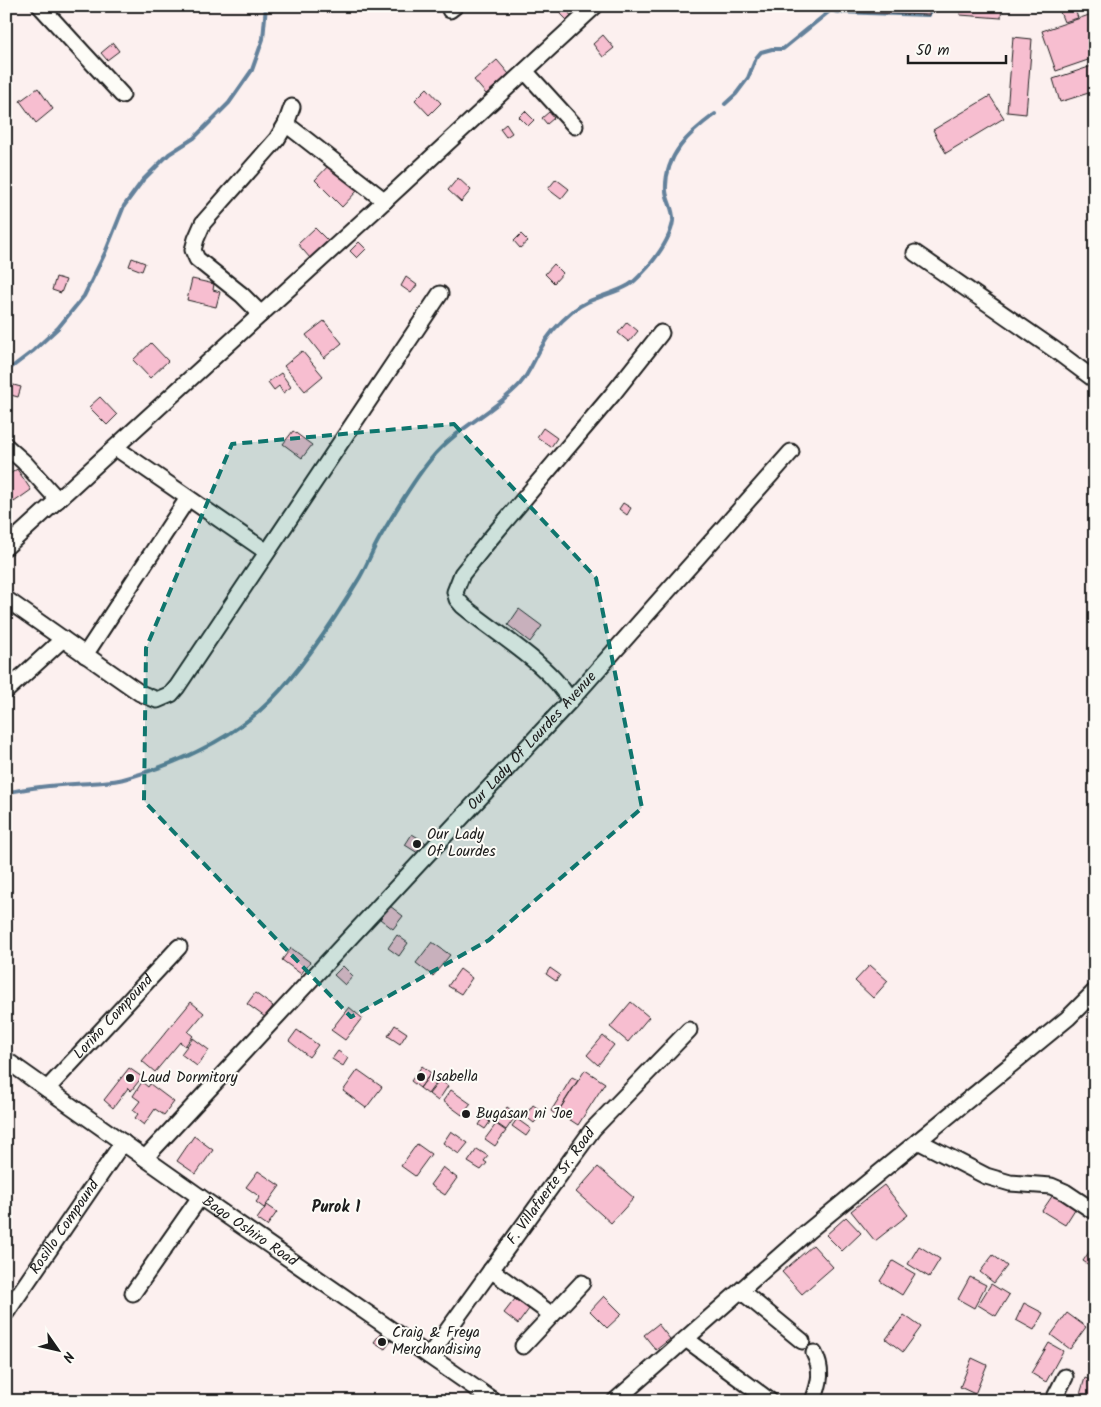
<svg xmlns="http://www.w3.org/2000/svg" width="1101" height="1407" viewBox="0 0 1101 1407" font-family="Kalam,sans-serif">
	<style>
		.lines { fill: none; stroke-linecap: round; stroke-linejoin: round }
		.stream { stroke: #64819b; stroke-width: 4 }
		.building { fill: #f7bed0; stroke: #1c1c1c }
		.minor-casing { stroke: #1c1c1c; stroke-width: 19 }
		.minor { stroke: #fdfcf7; stroke-width: 15 }
		.marked { fill: #0f766e; fill-opacity: 0.2; stroke: #0f766e; stroke-width: 4; stroke-dasharray: 10 6; stroke-linejoin: round }
		.poi-dot { fill: #1c1c1c; stroke: #fdfcf7; stroke-width: 2 }
		.labels { text-anchor: middle; dominant-baseline: central; stroke-width: 4; stroke-linejoin: round; paint-order: stroke }
		.street-label { font-size: 15px; fill: #1c1c1c; stroke: #fdfcf7 }
		.poi-label { font-size: 15px; fill: #1c1c1c; stroke: #fdfcf7; text-anchor: start }
		.neighbourhood-label { font-size: 16px; font-weight: bold; fill: #1c1c1c; stroke: #fdfcf7 }
	</style>
	<rect width="100%" height="100%" fill="#fcf0ef"/>
	<filter id="ink" filterUnits="userSpaceOnUse"><feTurbulence type="fractalNoise" baseFrequency=".02" numOctaves="2"/><feDisplacementMap in="SourceGraphic" scale="10" xChannelSelector="R" yChannelSelector="G"/><feConvolveMatrix kernelMatrix="1 2 1 2 8 2 1 2 1" color-interpolation-filters="sRGB"/></filter>
	<g filter="url(#ink)">
		<g class="lines">
			<!-- stream -->
			<path class="stream" d="M 725,104 L 736,94 L 748,78 L 756,58 L 761,52 L 772,49 L 783,49 L 831,10 L 837,12 L 929,15 L 930,6
				M 6,369 L 12,367 L 33,351 L 58,328 L 84,296 L 105,253 L 124,206 L 143,180 L 169,154 L 194,138 L 229,103 L 252,70 L 263,39 L 266,6
				M 6,793 C 34,786 62,785 90,783 C 102,782 115,782 127,778 C 179,763 231,740 270,701 C 303,668 336,617 360,577 C 367,565 372,551 379,539 C 394,513 412,482 431,459 C 456,428 493,413 520,384 C 529,374 534,360 541,348 C 548,335 560,322 572,312 C 589,297 610,296 629,285 C 636,281 642,273 648,267 C 658,255 671,237 673,221 C 674,209 667,202 666,191 C 664,156 689,133 715,114"/>
		</g>
		<!-- building -->
		<path class="building" d="M 564,6 L 572,17 L 567,20 L 559,12 Z
			M 849,6 L 929,6 L 929,15 L 848,12 Z
			M 961,6 L 1002,6 L 1001,18 L 960,15 Z
			M 1074,7 L 1078,18 L 1064,22 L 1060,12 Z
			M 1095,13 L 1095,64 L 1093,64 L 1091,59 L 1056,71 L 1042,31 Z
			M 603,35 L 614,48 L 603,57 L 593,44 Z
			M 1013,37 L 1032,39 L 1026,114 L 1007,112 Z
			M 113,43 L 119,51 L 107,60 L 101,53 Z
			M 497,60 L 509,74 L 486,94 L 474,80 Z
			M 1095,65 L 1095,91 L 1060,102 L 1053,79 Z
			M 38,88 L 53,109 L 36,123 L 20,101 Z
			M 427,88 L 441,103 L 429,115 L 415,100 Z
			M 990,96 L 1004,118 L 946,153 L 933,130 Z
			M 525,111 L 534,120 L 528,126 L 519,117 Z
			M 549,112 L 554,118 L 547,124 L 542,118 Z
			M 506,124 L 512,133 L 506,137 L 500,129 Z
			M 330,164 L 358,190 L 342,207 L 315,180 Z
			M 458,178 L 471,190 L 461,202 L 448,190 Z
			M 556,179 L 569,189 L 561,199 L 548,189 Z
			M 315,228 L 328,241 L 310,258 L 298,244 Z
			M 521,234 L 528,241 L 520,248 L 514,241 Z
			M 359,242 L 366,249 L 357,258 L 350,251 Z
			M 132,258 L 145,263 L 142,271 L 129,266 Z
			M 554,264 L 563,273 L 554,283 L 545,274 Z
			M 56,277 L 66,280 L 61,293 L 52,290 Z
			M 406,277 L 417,285 L 411,293 L 401,286 Z
			M 192,279 L 214,284 L 213,290 L 220,292 L 216,307 L 187,300 Z
			M 324,321 L 342,343 L 324,358 L 306,335 Z
			M 627,322 L 638,331 L 629,342 L 618,333 Z
			M 151,343 L 168,361 L 150,378 L 133,360 Z
			M 302,351 L 323,376 L 305,391 L 284,366 Z
			M 281,373 L 291,387 L 283,393 L 279,386 L 274,390 L 268,382 Z
			M 10,384 L 21,387 L 18,397 L 7,394 Z
			M 100,397 L 117,415 L 107,425 L 89,407 Z
			M 543,428 L 557,438 L 551,447 L 537,437 Z
			M 293,431 L 312,445 L 302,458 L 283,444 Z
			M 17,469 L 31,490 L 14,502 L 6,491 L 6,477 Z
			M 623,503 L 631,508 L 627,515 L 619,509 Z
			M 519,609 L 542,626 L 530,642 L 508,625 Z
			M 412,834 L 428,844 L 421,855 L 405,845 Z
			M 390,906 L 403,916 L 393,929 L 380,919 Z
			M 397,935 L 408,943 L 399,956 L 388,948 Z
			M 432,942 L 450,955 L 433,976 L 416,963 Z
			M 291,948 L 310,962 L 301,974 L 282,960 Z
			M 870,965 L 888,981 L 873,998 L 855,981 Z
			M 343,966 L 353,976 L 345,985 L 334,975 Z
			M 550,968 L 560,975 L 556,981 L 546,974 Z
			M 460,969 L 472,978 L 461,994 L 448,986 Z
			M 255,993 L 273,1006 L 265,1017 L 247,1004 Z
			M 191,1002 L 204,1013 L 188,1032 L 193,1036 L 185,1046 L 180,1042 L 155,1072 L 142,1061 Z
			M 631,1002 L 649,1017 L 628,1042 L 610,1027 Z
			M 349,1007 L 362,1018 L 345,1040 L 331,1030 Z
			M 395,1025 L 407,1033 L 400,1044 L 388,1036 Z
			M 297,1030 L 318,1045 L 309,1057 L 289,1041 Z
			M 603,1036 L 614,1045 L 598,1065 L 587,1055 Z
			M 193,1038 L 209,1050 L 197,1066 L 181,1054 Z
			M 338,1051 L 348,1058 L 343,1066 L 332,1059 Z
			M 422,1066 L 431,1073 L 420,1088 L 411,1081 Z
			M 129,1068 L 142,1077 L 131,1091 L 128,1088 L 113,1108 L 104,1100 Z
			M 358,1070 L 382,1087 L 366,1108 L 343,1091 Z
			M 585,1070 L 605,1083 L 578,1125 L 558,1112 Z
			M 431,1073 L 439,1079 L 428,1094 L 420,1088 Z
			M 572,1077 L 578,1080 L 556,1115 L 551,1111 Z
			M 440,1080 L 448,1086 L 438,1101 L 429,1094 Z
			M 142,1082 L 148,1087 L 150,1084 L 174,1102 L 164,1115 L 155,1109 L 144,1125 L 135,1118 L 138,1114 L 133,1110 L 140,1101 L 133,1096 Z
			M 451,1090 L 471,1104 L 462,1115 L 443,1101 Z
			M 533,1105 L 543,1112 L 534,1123 L 525,1116 Z
			M 507,1107 L 517,1114 L 506,1130 L 496,1123 Z
			M 484,1117 L 490,1122 L 485,1129 L 479,1125 Z
			M 517,1119 L 531,1129 L 526,1136 L 512,1126 Z
			M 496,1124 L 506,1131 L 495,1146 L 485,1139 Z
			M 451,1131 L 468,1143 L 459,1154 L 443,1143 Z
			M 194,1136 L 213,1150 L 196,1174 L 177,1161 Z
			M 417,1144 L 431,1154 L 415,1176 L 401,1166 Z
			M 477,1149 L 488,1156 L 484,1161 L 487,1163 L 481,1170 L 468,1162 Z
			M 443,1167 L 457,1178 L 445,1195 L 430,1185 Z
			M 598,1167 L 634,1198 L 611,1223 L 576,1192 Z
			M 258,1171 L 280,1186 L 264,1208 L 256,1202 L 260,1197 L 246,1187 Z
			M 884,1185 L 908,1215 L 875,1241 L 851,1211 Z
			M 1055,1192 L 1077,1206 L 1065,1225 L 1042,1211 Z
			M 267,1205 L 277,1212 L 267,1226 L 257,1219 Z
			M 846,1217 L 861,1233 L 842,1251 L 826,1235 Z
			M 1095,1243 L 1095,1269 L 1083,1261 Z
			M 813,1245 L 833,1267 L 802,1294 L 782,1272 Z
			M 919,1246 L 940,1259 L 929,1277 L 908,1264 Z
			M 993,1255 L 1007,1266 L 994,1283 L 980,1272 Z
			M 893,1261 L 915,1274 L 902,1295 L 880,1281 Z
			M 970,1277 L 986,1285 L 974,1308 L 958,1299 Z
			M 991,1284 L 1009,1295 L 996,1316 L 978,1305 Z
			M 604,1296 L 622,1314 L 607,1328 L 590,1311 Z
			M 515,1299 L 529,1309 L 518,1324 L 504,1313 Z
			M 1024,1303 L 1043,1313 L 1034,1330 L 1016,1320 Z
			M 1067,1313 L 1086,1327 L 1070,1349 L 1051,1335 Z
			M 904,1315 L 921,1327 L 903,1352 L 886,1339 Z
			M 658,1324 L 670,1339 L 656,1350 L 644,1335 Z
			M 380,1334 L 391,1341 L 385,1349 L 374,1342 Z
			M 1049,1343 L 1063,1351 L 1046,1382 L 1031,1373 Z
			M 972,1358 L 987,1365 L 975,1394 L 960,1387 Z
			M 1085,1378 L 1095,1382 L 1095,1401 L 1078,1401 Z"/>
		<g class="lines">
			<defs>
				<g id="minor">
					<path d="M 40,6 L 122,95"/>
					<path d="M 450,10 L 455,6"/>
					<path d="M 525,71 L 575,126"/>
					<path d="M 286,124 L 385,201"/>
					<path d="M 915,253 L 1055,350 L 1095,380"/>
					<path d="M 261,314 L 242,295 L 197,259 L 193,250 L 196,239 L 203,223 L 277,139 L 286,124 L 292,107"/>
					<path d="M 6,446 L 24,462 L 58,500"/>
					<path d="M 116,448 L 267,552"/>
					<path d="M 6,547 L 376,209 L 595,6"/>
					<path d="M 6,599 L 140,693 L 157,700 L 171,694 L 177,687 L 440,294"/>
					<path d="M 85,655 L 188,498"/>
					<path d="M 6,691 L 63,639"/>
					<path d="M 570,701 C 552,666 495,633 463,606 L 457,599 L 455,592 L 462,574 L 490,539 L 612,395 L 661,333"/>
					<path id="s1" d="M 6,1060 L 200,1197 L 494,1401"/>
					<path id="s2" d="M 47,1089 L 179,947"/>
					<path d="M 918,1141 L 986,1176 L 1010,1183 L 1051,1186 L 1065,1192 L 1095,1212"/>
					<path id="s3" d="M 145,1158 L 570,701 L 791,452"/>
					<path d="M 491,1270 L 552,1315"/>
					<path d="M 741,1291 L 802,1341"/>
					<path d="M 133,1293 L 200,1197"/>
					<path id="s4" d="M 6,1313 L 123,1142"/>
					<path d="M 686,1339 L 770,1401"/>
					<path d="M 523,1346 L 582,1283"/>
					<path id="s5" d="M 429,1356 L 593,1129 L 689,1030"/>
					<path d="M 615,1401 L 807,1232 L 1068,1018 L 1095,991"/>
					<path d="M 813,1401 C 820,1383 823,1370 814,1353"/>
					<path d="M 1053,1401 L 1065,1377"/>
				</g>
			</defs>
			<!-- minor casing -->
			<use href="#minor" class="minor-casing"/>
			<!-- minor -->
			<use href="#minor" class="minor"/>
		</g>
	</g>
	<!-- marked area -->
	<path class="marked" d="M 454,424 L 596,578 L 642,808 L 489,940 L 351,1017 L 144,801 L 146,648 L 232,444 Z"/>
	<!-- markers -->
	<g class="poi-dot">
		<circle cx="417" cy="844" r="5"/>
		<circle cx="421" cy="1077" r="5"/>
		<circle cx="130" cy="1078" r="5"/>
		<circle cx="466" cy="1114" r="5"/>
		<circle cx="382" cy="1342" r="5"/>
	</g>
	<g class="labels">
		<!-- street labels -->
		<g class="street-label">
			<text stroke="none"><textPath href="#s3" startOffset="569">Our Lady Of Lourdes Avenue</textPath></text>
			<text stroke="none"><textPath href="#s2" startOffset="98">Loriño Compound</textPath></text>
			<text stroke="none"><textPath href="#s5" startOffset="209">F. Villafuerte Sr. Road</textPath></text>
			<text stroke="none"><textPath href="#s4" startOffset="104">Rosillo Compound</textPath></text>
			<text stroke="none"><textPath href="#s1" startOffset="298">Bago Oshiro Road</textPath></text>
		</g>
		<!-- poi labels -->
		<g class="poi-label">
			<text x="427" y="835">Our Lady<tspan x="427" dy="17">Of Lourdes</tspan></text>
			<text x="431" y="1077">Isabella</text>
			<text x="140" y="1078">Laud Dormitory</text>
			<text x="476" y="1114">Bugasan ni Joe</text>
			<text x="392" y="1333">Craig &amp; Freya<tspan x="392" dy="17">Merchandising</tspan></text>
		</g>
		<!-- neighbourhood labels -->
		<g class="neighbourhood-label">
			<text x="336" y="1207">Purok 1</text>
		</g>
	</g>
	<!-- margin -->
	<rect width="1101" height="1407" fill="none" stroke="#fdfcf7" stroke-width="25"/>
	<rect x="12" y="12" width="1076" height="1382" fill="none" stroke="#1c1c1c" stroke-width="2" filter="url(#ink)"/>
	<!-- north arrow -->
	<g transform="translate(58 1350) rotate(124)" stroke="#fdfcf7" stroke-width="4" paint-order="stroke">
	<path d="M0-4L9 19L0 12L-9 19Z" fill="#1c1c1c"/>
	<text y="-8" font-size="14" font-weight="bold" text-anchor="middle" fill="#1c1c1c">N</text>
	</g>
	<!-- scale -->
	<path d="M908 55v8h98v-8" fill="none" stroke="#1c1c1c" stroke-width="2.5"/>
	<text x="916" y="55" font-size="15" fill="#1c1c1c" stroke="#fdfcf7" stroke-width="4" paint-order="stroke">50 m</text>
</svg>
